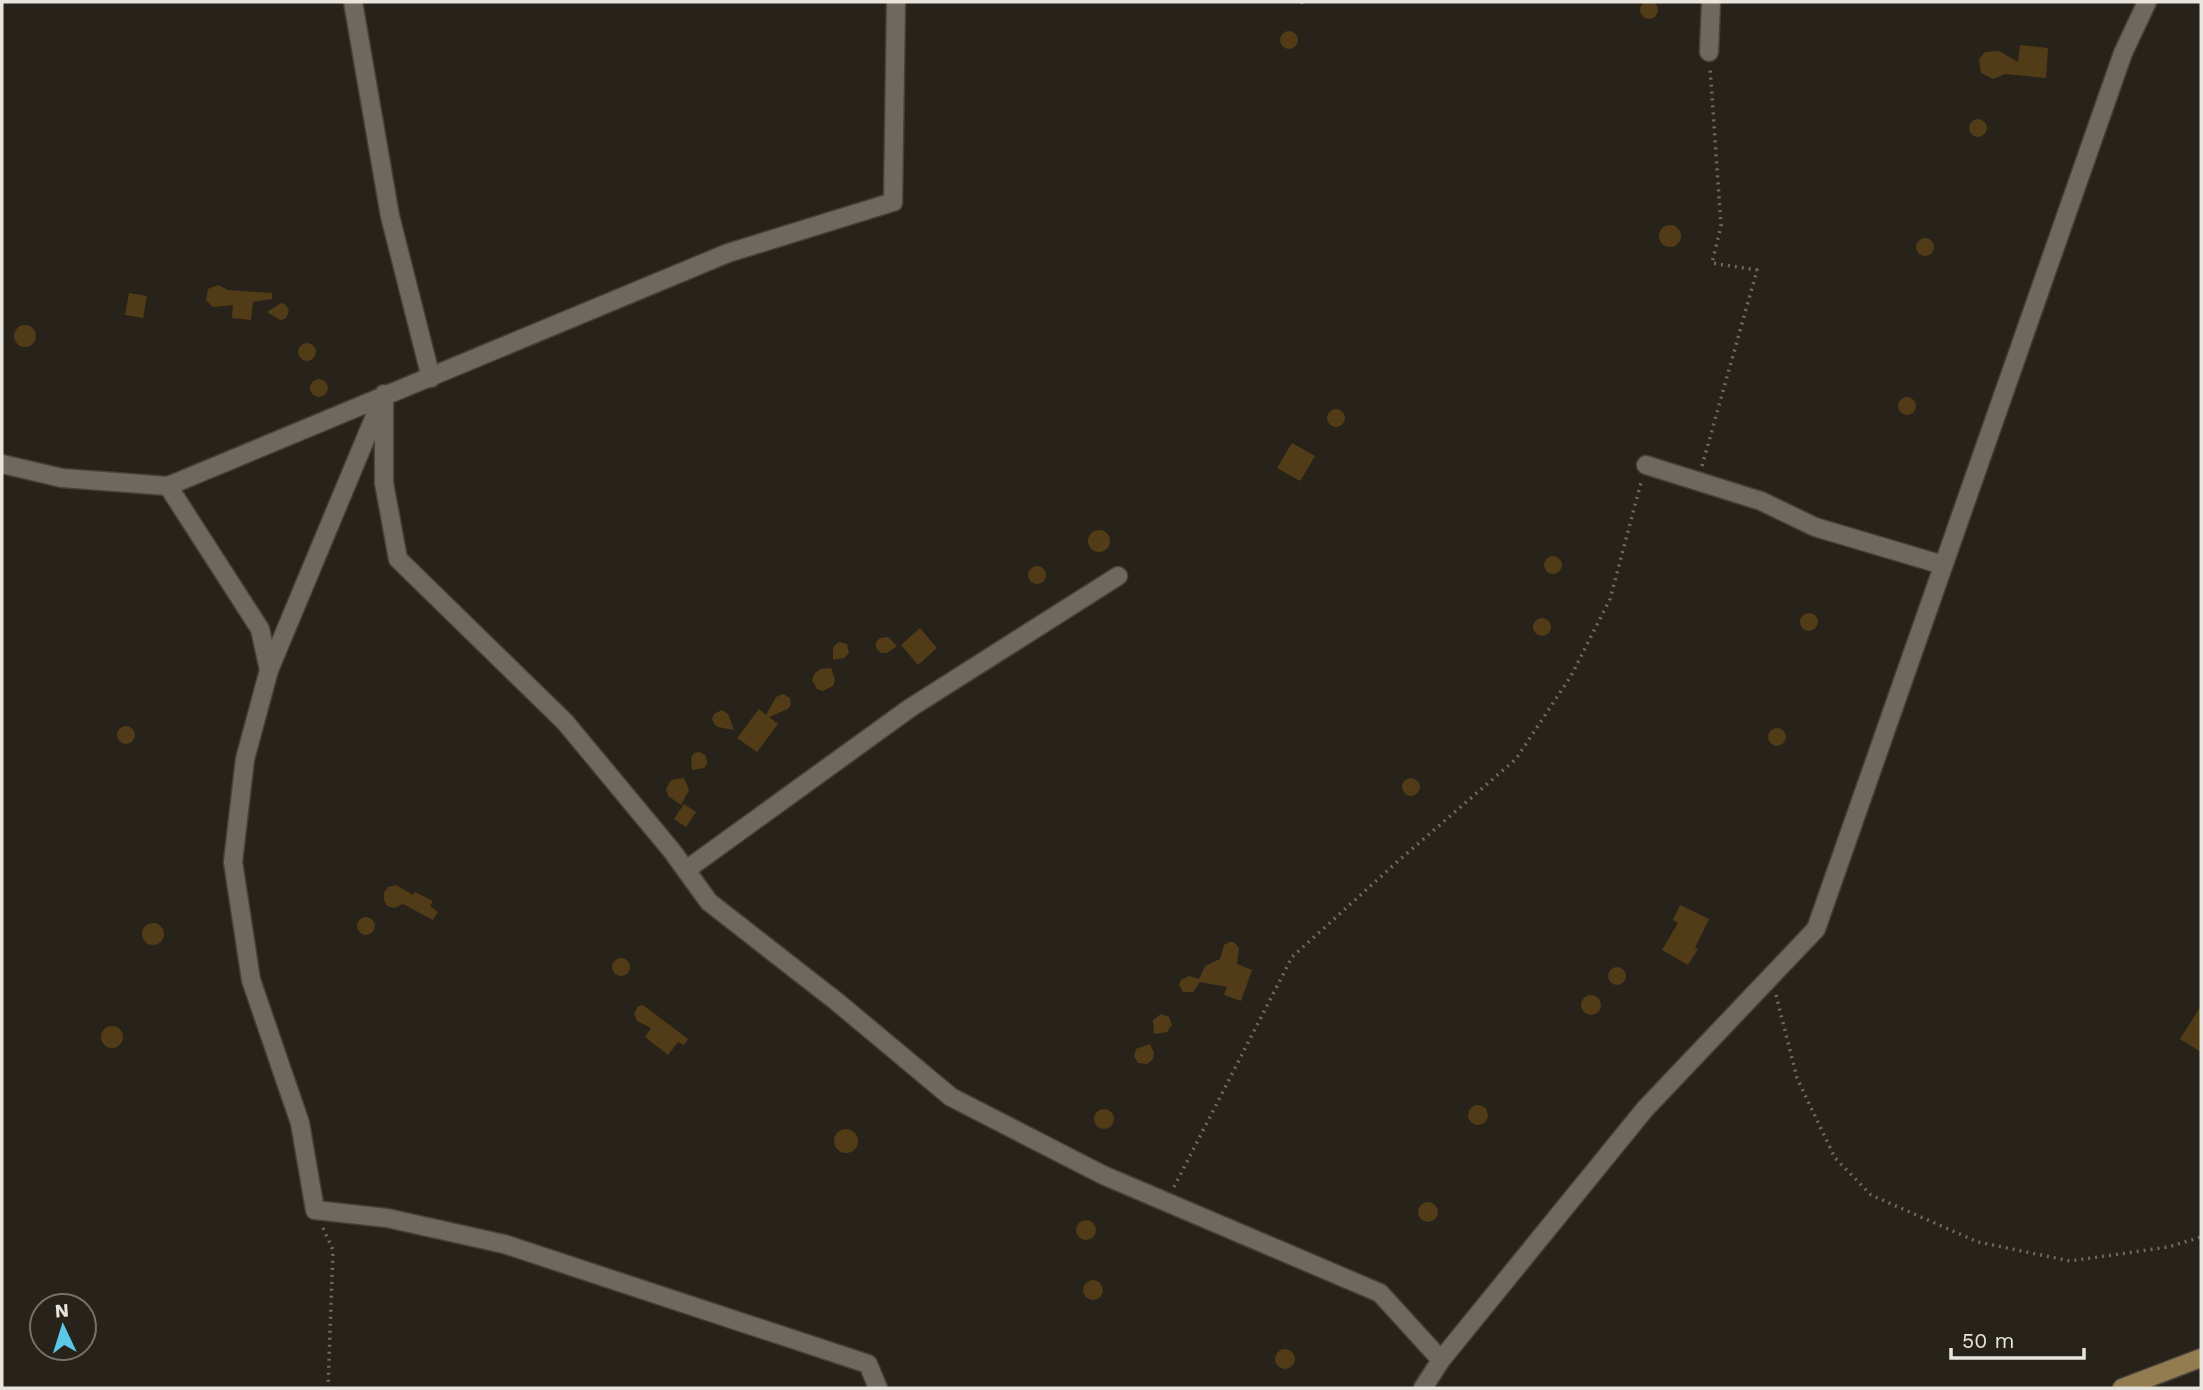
<svg xmlns="http://www.w3.org/2000/svg" width="2203" height="1390" viewBox="0 0 2203 1390" font-family="'Work Sans',sans-serif">
	<style>
		.building { fill: #513c17 }
		.lines { fill: none; stroke-linecap: round; stroke-linejoin: round }
		.minor-casing { stroke: #454039; stroke-width: 21 }
		.secondary-casing { stroke: #454039; stroke-width: 21 }
		.path { stroke: #6e6a62; stroke-width: 3.5; stroke-dasharray: 2 5; stroke-linecap: butt }
		.minor { stroke: #6e685e; stroke-width: 18 }
		.secondary { stroke: #937c50; stroke-width: 18 }
	</style>
	<rect width="100%" height="100%" fill="#28231a"/>
	<!-- building -->
	<path class="building" d="M1640 10a9 9 0 1 1 18 0a9 9 0 1 1-18 0Z
		M1280 40a9 9 0 1 1 18 0a9 9 0 1 1-18 0Z
		M 2020,45 L 2048,48 L 2046,78 L 2005,74 L 1993,79 L 1981,73 L 1979,59 L 1985,52 L 1999,51 L 2018,62 Z
		M1969 128a9 9 0 1 1 18 0a9 9 0 1 1-18 0Z
		M1659 236a11 11 0 1 1 22 0a11 11 0 1 1-22 0Z
		M1916 247a9 9 0 1 1 18 0a9 9 0 1 1-18 0Z
		M 218,285 L 228,290 L 272,293 L 272,299 L 253,302 L 251,320 L 232,318 L 233,305 L 213,307 L 206,300 L 208,289 Z
		M 129,293 L 147,296 L 143,318 L 125,315 Z
		M 281,303 L 286,305 L 289,312 L 285,319 L 280,320 L 267,312 Z
		M14 336a11 11 0 1 1 22 0a11 11 0 1 1-22 0Z
		M298 352a9 9 0 1 1 18 0a9 9 0 1 1-18 0Z
		M310 388a9 9 0 1 1 18 0a9 9 0 1 1-18 0Z
		M1898 406a9 9 0 1 1 18 0a9 9 0 1 1-18 0Z
		M1327 418a9 9 0 1 1 18 0a9 9 0 1 1-18 0Z
		M 1292,443 L 1315,456 L 1300,481 L 1277,468 Z
		M1088 541a11 11 0 1 1 22 0a11 11 0 1 1-22 0Z
		M1544 565a9 9 0 1 1 18 0a9 9 0 1 1-18 0Z
		M1028 575a9 9 0 1 1 18 0a9 9 0 1 1-18 0Z
		M1800 622a9 9 0 1 1 18 0a9 9 0 1 1-18 0Z
		M1533 627a9 9 0 1 1 18 0a9 9 0 1 1-18 0Z
		M 920,628 L 937,648 L 918,665 L 901,645 Z
		M 888,637 L 897,646 L 887,653 L 881,653 L 876,648 L 876,642 L 880,638 Z
		M 839,642 L 847,644 L 849,653 L 844,658 L 833,660 L 833,647 Z
		M 831,668 L 835,680 L 833,686 L 823,691 L 817,689 L 812,680 L 815,673 L 821,669 Z
		M 783,694 L 790,698 L 791,705 L 788,709 L 769,717 L 778,724 L 757,752 L 737,738 L 759,709 L 766,715 L 776,697 Z
		M 722,710 L 728,714 L 734,730 L 718,727 L 714,724 L 712,719 L 714,714 Z
		M117 735a9 9 0 1 1 18 0a9 9 0 1 1-18 0Z
		M1768 737a9 9 0 1 1 18 0a9 9 0 1 1-18 0Z
		M 700,752 L 706,756 L 707,764 L 704,768 L 692,770 L 691,758 L 694,753 Z
		M 684,778 L 689,790 L 681,805 L 668,796 L 666,789 L 671,780 Z
		M1402 787a9 9 0 1 1 18 0a9 9 0 1 1-18 0Z
		M 684,804 L 696,812 L 686,827 L 674,819 Z
		M 396,885 L 413,895 L 415,892 L 433,901 L 430,906 L 438,912 L 433,920 L 403,904 L 394,908 L 387,906 L 384,900 L 384,893 L 388,887 Z
		M 1680,905 L 1709,919 L 1695,948 L 1698,949 L 1688,965 L 1662,950 L 1678,923 L 1673,920 Z
		M357 926a9 9 0 1 1 18 0a9 9 0 1 1-18 0Z
		M142 934a11 11 0 1 1 22 0a11 11 0 1 1-22 0Z
		M 1229,942 L 1234,942 L 1239,948 L 1237,964 L 1252,970 L 1241,1001 L 1224,995 L 1227,987 L 1200,982 L 1193,992 L 1183,992 L 1179,985 L 1181,980 L 1189,976 L 1199,979 L 1205,966 L 1220,959 L 1224,945 Z
		M612 967a9 9 0 1 1 18 0a9 9 0 1 1-18 0Z
		M1608 976a9 9 0 1 1 18 0a9 9 0 1 1-18 0Z
		M1581 1005a10 10 0 1 1 20 0a10 10 0 1 1-20 0Z
		M 643,1005 L 688,1039 L 684,1045 L 678,1042 L 668,1055 L 645,1037 L 651,1028 L 637,1021 L 634,1014 L 638,1006 Z
		M 2201,1006 L 2201,1052 L 2180,1039 Z
		M 1161,1014 L 1169,1017 L 1172,1025 L 1167,1032 L 1154,1034 L 1153,1020 Z
		M101 1037a11 11 0 1 1 22 0a11 11 0 1 1-22 0Z
		M 1150,1044 L 1154,1053 L 1153,1059 L 1147,1064 L 1138,1063 L 1134,1056 L 1136,1049 Z
		M1468 1115a10 10 0 1 1 20 0a10 10 0 1 1-20 0Z
		M1094 1119a10 10 0 1 1 20 0a10 10 0 1 1-20 0Z
		M834 1141a12 12 0 1 1 24 0a12 12 0 1 1-24 0Z
		M1418 1212a10 10 0 1 1 20 0a10 10 0 1 1-20 0Z
		M1076 1230a10 10 0 1 1 20 0a10 10 0 1 1-20 0Z
		M1083 1290a10 10 0 1 1 20 0a10 10 0 1 1-20 0Z
		M1275 1359a10 10 0 1 1 20 0a10 10 0 1 1-20 0Z"/>
	<g class="lines">
		<defs>
			<path id="minor" d="M 353,2 L 390,216 L 431,378
				M 1709,52 L 1711,2
				M 384,394 L 384,483 L 398,559 L 565,722 L 672,851 L 709,902 L 836,1001 L 951,1097 L 1103,1175 L 1380,1293 L 1441,1360
				M 2,464 L 62,478 L 168,486 L 728,253 L 893,202 L 896,2
				M 1646,465 L 1761,501 L 1815,527 L 1943,565
				M 168,486 L 260,629 L 269,670 L 245,759 L 233,862 L 251,980 L 300,1123 L 315,1210 L 387,1218 L 504,1244 L 868,1364 L 878,1388
				M 269,670 L 380,404
				M 686,870 L 910,708 L 1118,576
				M 1423,1388 L 1441,1360 L 1645,1109 L 1816,929 L 2123,53 L 2147,2"/>
			<path id="secondary" d="M 2122,1388 L 2201,1358"/>
		</defs>
		<!-- minor casing -->
		<use href="#minor" class="minor-casing"/>
		<!-- secondary casing -->
		<use href="#secondary" class="secondary-casing"/>
		<!-- path -->
		<path class="path" d="M 1302,2 L 1303,5
			M 1702,466 L 1757,270 L 1712,263 L 1721,226 L 1710,67
			M 1776,995 L 1797,1078 L 1835,1158 L 1871,1195 L 1978,1242 L 2070,1261 L 2168,1247 L 2201,1237
			M 1174,1187 L 1292,957 L 1397,862 L 1516,759 L 1571,676 L 1610,599 L 1642,479
			M 323,1228 L 333,1250 L 328,1388"/>
		<!-- minor -->
		<use href="#minor" class="minor"/>
		<!-- secondary -->
		<use href="#secondary" class="secondary"/>
	</g>
	<!-- border -->
	<rect width="2203" height="1390" fill="none" stroke="#e8e5df" stroke-width="7"/>
	<!-- north arrow -->
	<g transform="translate(63 1327) rotate(356)"><circle r="33" fill="#28231a" stroke="#757169" stroke-width="2"/>
	<path d="M0-5L12 26L0 18L-12 26Z" fill="#5bc8e7"/>
	<text y="-10" font-size="19" font-weight="bold" text-anchor="middle" fill="#e8e5df">N</text>
	</g>
	<!-- scale -->
	<path d="M1951 1348v10h133v-10" fill="none" stroke="#e8e5df" stroke-width="3.5"/>
	<text x="1962" y="1348" font-size="21" fill="#e8e5df" stroke="#28231a" stroke-width="5" paint-order="stroke">50 m</text>
</svg>
